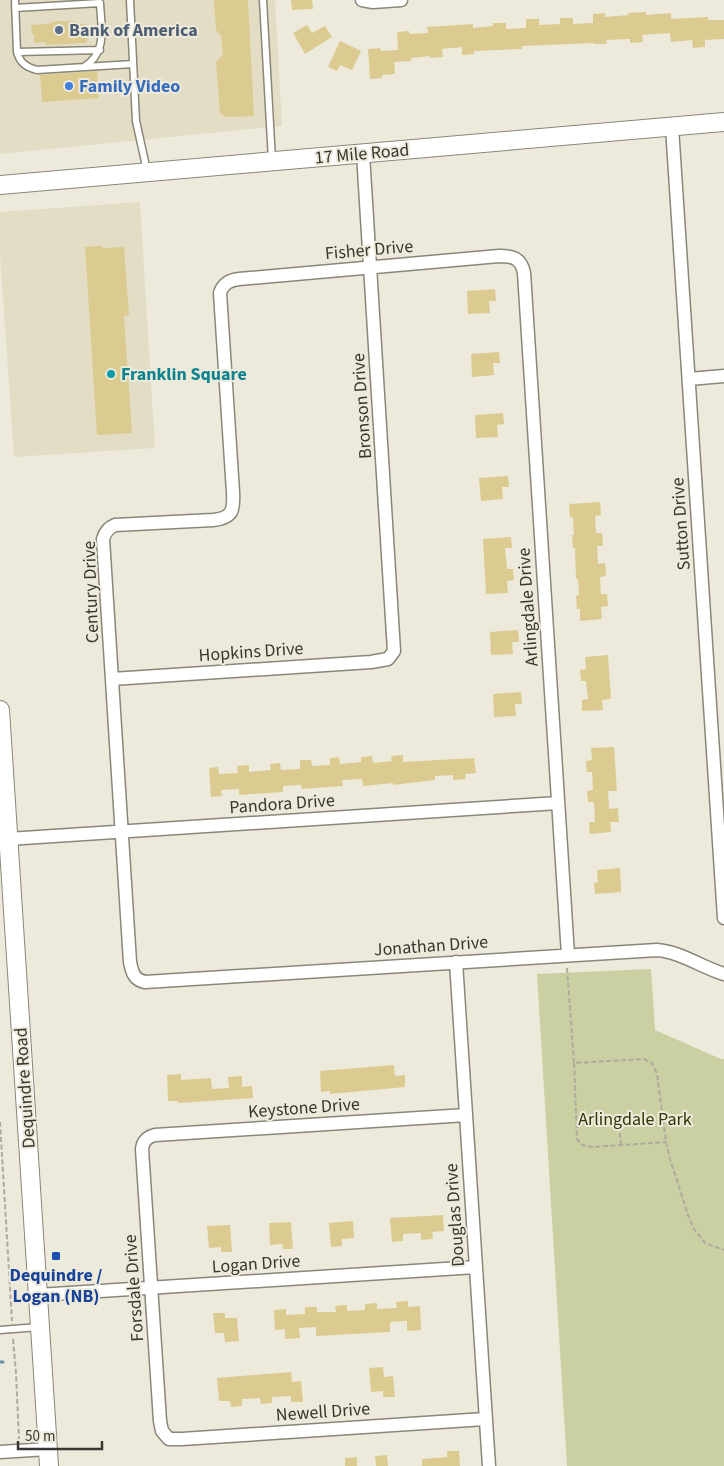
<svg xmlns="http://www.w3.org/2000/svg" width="724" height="1466" viewBox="0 0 724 1466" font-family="'Source Sans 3',sans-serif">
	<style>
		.built { fill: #e3ddc6 }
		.green { fill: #cbd0a3 }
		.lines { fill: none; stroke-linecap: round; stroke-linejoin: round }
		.stream { stroke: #6c92aa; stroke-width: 3 }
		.building { fill: #dbcb91 }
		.lane-casing { stroke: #8a8678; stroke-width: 9 }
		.street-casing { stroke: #8a8678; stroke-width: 15 }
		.secondary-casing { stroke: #8a8678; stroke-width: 20 }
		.path { stroke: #adaa9e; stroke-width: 2; stroke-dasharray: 5 2.5; stroke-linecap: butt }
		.lane { stroke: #fff; stroke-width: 6 }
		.street { stroke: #fff; stroke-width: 12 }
		.secondary { stroke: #fff; stroke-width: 18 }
		.service-dot { fill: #5c6f8a; stroke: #eeeadb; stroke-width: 2 }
		.shop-dot { fill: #3f7fe0; stroke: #eeeadb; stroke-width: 2 }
		.culture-dot { fill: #0f9aa8; stroke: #eeeadb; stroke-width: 2 }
		.transit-dot { fill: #1a4fb4; stroke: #eeeadb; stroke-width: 2 }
		.labels { text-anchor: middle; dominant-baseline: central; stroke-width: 4; stroke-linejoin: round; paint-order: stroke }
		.service-label { font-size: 18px; font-weight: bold; fill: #4e5e75; stroke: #eeeadb; text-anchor: start }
		.shop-label { font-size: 18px; font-weight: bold; fill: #366cbe; stroke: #eeeadb; text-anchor: start }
		.street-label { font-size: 18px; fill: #373630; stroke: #eeeadb }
		.culture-label { font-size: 18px; font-weight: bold; fill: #0d838f; stroke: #eeeadb; text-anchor: start }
		.park-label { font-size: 18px; fill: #333506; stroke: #eeeadb }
		.transit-label { font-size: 18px; font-weight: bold; fill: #164399; stroke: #eeeadb }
	</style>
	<rect width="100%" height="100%" fill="#eeeadb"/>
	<!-- built -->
	<path class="built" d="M 0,0 L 275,0 L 282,126 L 0,154 Z
		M 140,202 L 155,448 L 14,457 L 0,255 L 0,212 Z"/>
	<!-- green -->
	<path class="green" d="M 651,969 L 655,1030 L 721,1059 L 724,1059 L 724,1466 L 567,1466 L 537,974 Z"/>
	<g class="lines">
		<!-- stream -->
		<path class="stream" d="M 0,1362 L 3,1362"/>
	</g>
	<!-- building -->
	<path class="building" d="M 214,0 L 248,0 L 254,116 L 225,117 L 220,113 L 216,62 L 223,55 L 221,36 L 216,30 Z
		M 291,0 L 312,0 L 313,9 L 292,10 Z
		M 646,12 L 646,15 L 671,13 L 671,19 L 708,17 L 708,20 L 724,20 L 724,39 L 705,40 L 705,47 L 693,48 L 692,40 L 671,42 L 670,33 L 642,35 L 643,42 L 630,43 L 630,39 L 606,40 L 607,44 L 595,44 L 594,43 L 522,46 L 522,49 L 474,51 L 474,54 L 462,55 L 462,47 L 442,49 L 443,57 L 430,58 L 430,56 L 411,58 L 411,61 L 394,62 L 395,74 L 382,75 L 382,78 L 370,79 L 368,49 L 380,48 L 381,51 L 398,50 L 397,32 L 409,31 L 409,34 L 428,33 L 427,27 L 473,24 L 473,28 L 493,26 L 493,23 L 506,23 L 506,29 L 526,28 L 526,19 L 539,19 L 539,25 L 560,24 L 560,18 L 573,18 L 573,24 L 593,23 L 593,14 L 605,13 L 605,17 L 629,15 L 628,13 Z
		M 56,21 L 75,21 L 80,24 L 86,24 L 87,43 L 46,45 L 46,42 L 34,43 L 34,34 L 32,34 L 31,25 L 48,24 Z
		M 307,25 L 312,33 L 325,26 L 332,37 L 305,54 L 293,33 Z
		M 340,41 L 361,51 L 352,70 L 340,65 L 337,71 L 328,67 Z
		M 97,71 L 99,98 L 42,102 L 40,75 Z
		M 101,246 L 103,248 L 124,247 L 129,315 L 124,316 L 132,433 L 97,435 L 85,247 Z
		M 495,289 L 496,301 L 489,301 L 490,313 L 468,314 L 467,291 Z
		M 499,352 L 500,363 L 493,363 L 494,375 L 472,377 L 471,354 Z
		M 503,413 L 504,424 L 497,425 L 498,437 L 476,438 L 475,415 Z
		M 508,476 L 509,487 L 502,487 L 503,499 L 481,501 L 479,478 Z
		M 600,502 L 601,515 L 595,516 L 596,533 L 602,533 L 603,546 L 597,546 L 598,564 L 605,563 L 606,576 L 600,577 L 601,594 L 607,594 L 608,606 L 601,607 L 602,619 L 580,621 L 580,609 L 577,609 L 576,596 L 579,595 L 578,579 L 576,579 L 575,548 L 573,548 L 572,535 L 574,535 L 573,517 L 570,518 L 569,504 Z
		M 511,537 L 512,548 L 505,548 L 507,569 L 513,569 L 514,580 L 507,581 L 508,593 L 486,594 L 483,539 Z
		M 518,630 L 519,642 L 512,642 L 513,654 L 491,655 L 490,632 Z
		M 608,655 L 611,699 L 602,700 L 603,710 L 582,711 L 582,700 L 588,699 L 586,681 L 581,681 L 580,670 L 586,669 L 585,657 Z
		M 521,692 L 522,704 L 515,704 L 516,716 L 494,717 L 493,694 Z
		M 614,747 L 617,791 L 608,791 L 609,809 L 618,808 L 619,822 L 610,822 L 611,832 L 590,834 L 589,822 L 595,822 L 594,802 L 588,802 L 587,791 L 593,790 L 592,772 L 587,772 L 586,761 L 592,760 L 591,748 Z
		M 403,755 L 403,762 L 474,758 L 476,773 L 465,774 L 466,779 L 453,780 L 453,775 L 435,776 L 435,780 L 393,785 L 393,783 L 363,786 L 362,779 L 342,780 L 343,786 L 302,789 L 301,785 L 283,786 L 283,792 L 239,795 L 239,789 L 221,790 L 222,796 L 211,797 L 209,768 L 218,767 L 219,774 L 238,773 L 237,766 L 249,765 L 249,772 L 271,770 L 270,764 L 280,763 L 281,770 L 300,769 L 300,760 L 311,760 L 312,766 L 330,765 L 330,758 L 339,757 L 340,764 L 361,762 L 361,757 L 372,756 L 373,763 L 392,761 L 391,756 Z
		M 620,868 L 621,892 L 595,894 L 594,883 L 598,882 L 597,870 Z
		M 394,1065 L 395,1076 L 405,1075 L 405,1087 L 330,1094 L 330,1091 L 321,1092 L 320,1071 Z
		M 181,1074 L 181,1080 L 211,1078 L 212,1089 L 229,1088 L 228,1077 L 242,1076 L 242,1087 L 252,1086 L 253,1098 L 178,1103 L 178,1101 L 168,1101 L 167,1075 Z
		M 443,1215 L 444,1231 L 432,1232 L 433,1239 L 421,1240 L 421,1233 L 403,1234 L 403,1241 L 392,1242 L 390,1218 Z
		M 353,1221 L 354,1238 L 342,1239 L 342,1246 L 331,1247 L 329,1223 Z
		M 291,1222 L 293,1249 L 283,1249 L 282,1244 L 270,1245 L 269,1223 Z
		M 230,1225 L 232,1252 L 221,1252 L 221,1247 L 209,1248 L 207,1226 Z
		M 408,1301 L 408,1307 L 420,1306 L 421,1330 L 407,1331 L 407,1321 L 390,1322 L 390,1332 L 316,1336 L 316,1327 L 299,1328 L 300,1338 L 285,1339 L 285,1329 L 275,1330 L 274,1310 L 286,1309 L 286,1315 L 305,1314 L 305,1307 L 317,1307 L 317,1312 L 336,1312 L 335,1306 L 347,1305 L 347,1311 L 365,1310 L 365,1304 L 377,1303 L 377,1309 L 397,1308 L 396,1302 Z
		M 213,1313 L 225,1313 L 225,1318 L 237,1318 L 239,1341 L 225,1342 L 224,1333 L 215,1333 Z
		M 383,1367 L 384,1377 L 393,1376 L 395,1397 L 383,1397 L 383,1391 L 371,1392 L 369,1368 Z
		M 291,1372 L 292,1382 L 301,1381 L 303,1402 L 291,1402 L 291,1396 L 272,1397 L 272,1403 L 261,1404 L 260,1398 L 242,1399 L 242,1406 L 231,1407 L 230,1401 L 219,1401 L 217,1378 Z
		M 447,1451 L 459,1451 L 460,1466 L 422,1466 L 422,1459 L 447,1457 Z
		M 387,1455 L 388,1466 L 376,1466 L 375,1456 Z
		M 357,1457 L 357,1466 L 345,1466 L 345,1458 Z"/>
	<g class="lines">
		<defs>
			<path id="lane" d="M 15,0 L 17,52 C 20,63 26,67 37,70 L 133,64
				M 130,0 L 136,121 L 147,171
				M 263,0 L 272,160
				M 15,8 L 100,3 C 101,26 108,52 84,67
				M 17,52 L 100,50
				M 0,1330 L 39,1327"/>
			<path id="street" d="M 362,0 L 373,2 L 401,0
				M 672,127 L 724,918
				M 689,379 L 724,376
				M 112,679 L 371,662 L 388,659 L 394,651 L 363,154
				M 8,839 L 558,803
				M 568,955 L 524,273 C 521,258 513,256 499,256 L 239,279 C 229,280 223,284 220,293 L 233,492 C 234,510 233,518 213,520 L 115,525 C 108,528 105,532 103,539 L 130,962 C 132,972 134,980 145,982 L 657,950 C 681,952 701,967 724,974
				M 456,962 L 489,1466
				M 466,1115 L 155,1135 C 147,1137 143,1141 142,1149 L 160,1421 L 162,1431 L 169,1439 L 182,1439 L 485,1419
				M 38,1295 L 476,1267
				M 0,1452 L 48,1449"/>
			<path id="secondary" d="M 0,185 L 724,122
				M 0,710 L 49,1466"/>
		</defs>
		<!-- lane casing -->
		<use href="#lane" class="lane-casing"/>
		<!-- street casing -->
		<use href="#street" class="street-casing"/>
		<!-- secondary casing -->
		<use href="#secondary" class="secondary-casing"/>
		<!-- path -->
		<path class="path" d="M 567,968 L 574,1063 L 644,1059 L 652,1063 L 657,1074 L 666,1142 L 670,1159 L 688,1215 L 694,1229 L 705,1243 L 724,1250
			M 574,1063 L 577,1139 L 582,1145 L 592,1147 L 666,1142
			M 0,1122 L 12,1321
			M 620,1133 L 621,1145
			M 13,1339 L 16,1373 L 19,1439"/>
		<!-- lane -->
		<use href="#lane" class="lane"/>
		<!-- street -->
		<use href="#street" class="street"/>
		<!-- secondary -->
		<use href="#secondary" class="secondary"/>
	</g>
	<!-- markers -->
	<circle class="service-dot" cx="59" cy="30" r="5"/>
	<circle class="shop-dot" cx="69" cy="86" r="5"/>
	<circle class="culture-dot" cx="111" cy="374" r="5"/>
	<rect class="transit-dot" x="51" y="1251" width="10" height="10" rx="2.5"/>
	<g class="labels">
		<!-- service labels -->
		<g class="service-label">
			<text x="69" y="30">Bank of America</text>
		</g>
		<!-- shop labels -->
		<g class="shop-label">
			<text x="79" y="86">Family Video</text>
		</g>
		<!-- street labels -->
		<g class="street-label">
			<text transform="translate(362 154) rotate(-5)">17 Mile Road</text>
			<text transform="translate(369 250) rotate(-5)">Fisher Drive</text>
			<text transform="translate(362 406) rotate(-94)">Bronson Drive</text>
			<text transform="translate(681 524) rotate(-94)">Sutton Drive</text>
			<text transform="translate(91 592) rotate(-92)">Century Drive</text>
			<text transform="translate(528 607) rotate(-94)">Arlingdale Drive</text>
			<text transform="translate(251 652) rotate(-4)">Hopkins Drive</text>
			<text transform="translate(282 804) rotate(-4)">Pandora Drive</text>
			<text transform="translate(431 946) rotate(-4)">Jonathan Drive</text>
			<text transform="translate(25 1088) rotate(-94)">Dequindre Road</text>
			<text transform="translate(304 1108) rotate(-4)">Keystone Drive</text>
			<text transform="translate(455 1215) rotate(-94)">Douglas Drive</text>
			<text transform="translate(256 1264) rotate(-4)">Logan Drive</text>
			<text transform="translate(134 1288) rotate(-94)">Forsdale Drive</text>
			<text transform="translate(323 1412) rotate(-4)">Newell Drive</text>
		</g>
		<!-- culture labels -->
		<g class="culture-label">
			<text x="121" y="374">Franklin Square</text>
		</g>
		<!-- park labels -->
		<g class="park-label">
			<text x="635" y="1119">Arlingdale Park</text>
		</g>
		<!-- transit labels -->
		<g class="transit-label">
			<text x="56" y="1275">Dequindre /<tspan x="56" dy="21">Logan (NB)</tspan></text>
		</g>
	</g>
	<!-- scale -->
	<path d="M18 1441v8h84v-8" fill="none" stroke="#373630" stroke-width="2.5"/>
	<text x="25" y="1441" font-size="15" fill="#373630" stroke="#eeeadb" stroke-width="4" paint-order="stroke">50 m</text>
</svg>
